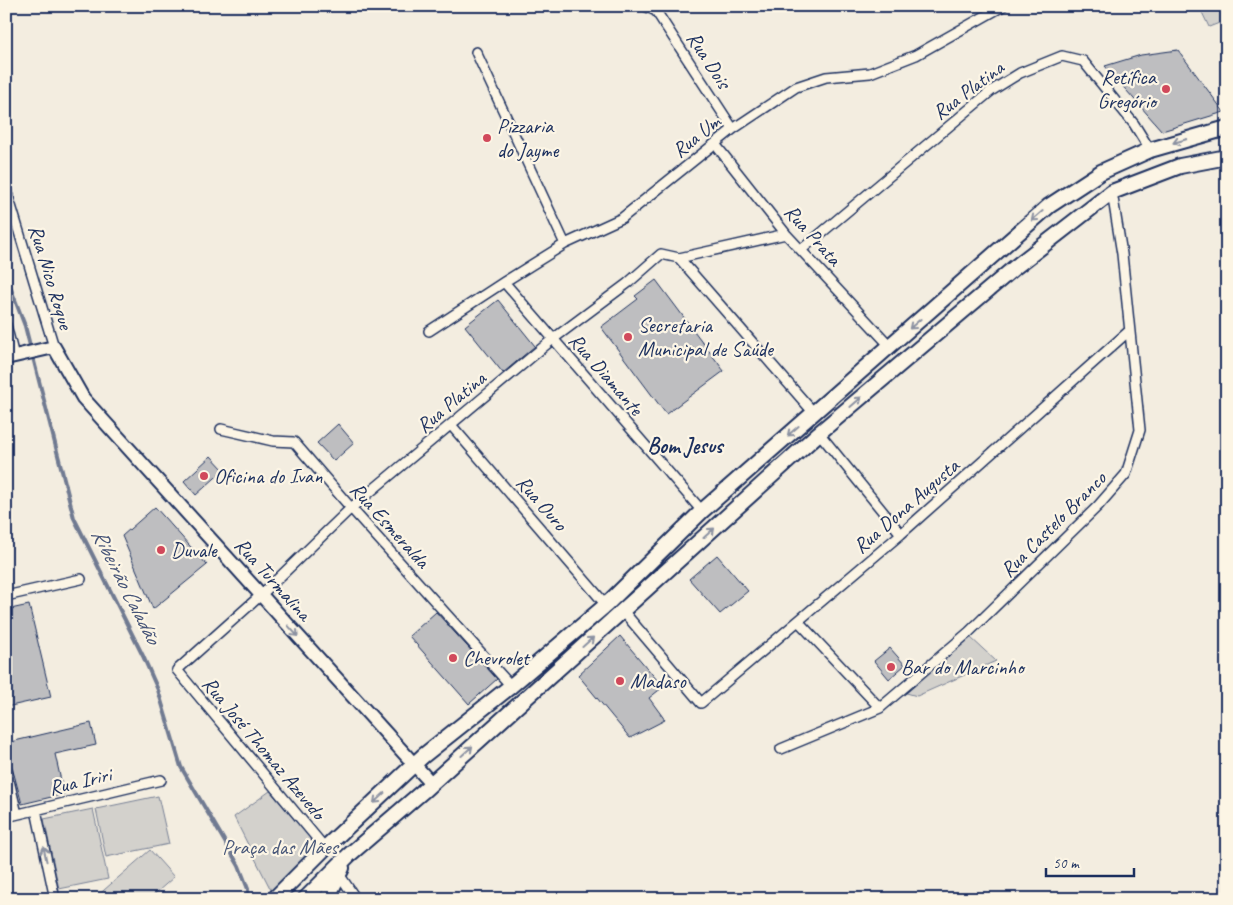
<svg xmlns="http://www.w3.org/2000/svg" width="1233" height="905" viewBox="0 0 1233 905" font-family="Caveat,sans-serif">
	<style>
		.green { fill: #d3d1cc; stroke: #778095 }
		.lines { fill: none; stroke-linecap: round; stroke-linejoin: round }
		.stream { stroke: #707a91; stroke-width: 4 }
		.building { fill: #bebec0; stroke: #1b2f5e }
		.minor-casing { stroke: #1b2f5e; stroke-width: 12 }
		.secondary-casing { stroke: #1b2f5e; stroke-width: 16 }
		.primary-casing { stroke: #1b2f5e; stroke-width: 18 }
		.minor { stroke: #fcf5e5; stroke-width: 9 }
		.secondary { stroke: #fcf5e5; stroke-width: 12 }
		.primary { stroke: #fcf5e5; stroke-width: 14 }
		.oneway { stroke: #8c92a2 }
		.poi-dot { fill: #d1495b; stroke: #fcf5e5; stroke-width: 2 }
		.labels { text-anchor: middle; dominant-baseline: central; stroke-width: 4.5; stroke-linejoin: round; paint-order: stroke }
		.street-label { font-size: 21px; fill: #1b2f5e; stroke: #fcf5e5 }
		.poi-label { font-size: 21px; fill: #1b2f5e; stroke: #fcf5e5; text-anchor: start }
		.park-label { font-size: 21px; fill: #49587a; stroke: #fcf5e5 }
		.neighbourhood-label { font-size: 22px; font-weight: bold; fill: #1b2f5e; stroke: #fcf5e5 }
		.water-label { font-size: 22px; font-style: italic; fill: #465478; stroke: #fcf5e5 }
	</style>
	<rect width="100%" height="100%" fill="#f3ede0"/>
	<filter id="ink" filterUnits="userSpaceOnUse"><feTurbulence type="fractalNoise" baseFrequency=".02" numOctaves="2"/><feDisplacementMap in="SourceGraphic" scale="10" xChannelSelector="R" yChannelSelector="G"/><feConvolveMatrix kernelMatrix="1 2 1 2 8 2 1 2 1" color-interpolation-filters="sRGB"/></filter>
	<g filter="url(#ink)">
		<!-- green -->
		<path class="green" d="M 1199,6 L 1227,6 L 1227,20 L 1209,27 Z
			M 970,637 L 996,661 L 917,696 L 903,692 Z
			M 270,791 L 310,838 L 312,847 L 312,853 L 272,892 L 234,817 Z
			M 158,796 L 169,844 L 106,857 L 96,809 Z
			M 93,809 L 108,879 L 59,889 L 44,819 Z
			M 150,850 L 174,877 L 149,899 L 98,899 L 96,897 Z"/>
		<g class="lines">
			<!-- stream -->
			<path class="stream" d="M 6,276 L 25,326 L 74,518 L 143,656 L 158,690 L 181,767 L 239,866 L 248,889 L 248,899"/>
		</g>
		<!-- building -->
		<path class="building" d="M 1178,50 L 1224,112 L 1162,131 L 1105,66 L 1141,55 Z
			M 656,280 L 724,371 L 666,414 L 601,327 L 638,299 L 635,296 Z
			M 498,300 L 535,346 L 503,373 L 465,326 Z
			M 338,424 L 354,443 L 334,461 L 317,443 Z
			M 211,456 L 224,470 L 196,495 L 184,481 Z
			M 155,507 L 207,565 L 153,609 L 122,536 Z
			M 717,555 L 748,591 L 720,614 L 689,579 Z
			M 29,605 L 51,697 L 6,707 L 6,610 Z
			M 436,612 L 497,679 L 469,704 L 409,636 Z
			M 620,636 L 663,687 L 649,698 L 665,720 L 630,738 L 578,675 Z
			M 890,648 L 905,665 L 889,679 L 874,661 Z
			M 91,723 L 96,745 L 55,754 L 64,794 L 22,804 L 12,767 L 10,763 L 6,762 L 6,743 Z"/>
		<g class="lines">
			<defs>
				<path id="minor" d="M 645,6 L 656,11 L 733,129
					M 476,52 L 565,244
					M 715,144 L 786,234 L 890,346
					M 6,189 L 54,347
					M 801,250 L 991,91 L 1020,73 L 1062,56 L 1083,61 L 1134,124 L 1150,150
					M 679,258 L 814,413
					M 504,282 L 702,511
					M 6,325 L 14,356
					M 429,331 L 504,282 L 565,244 L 622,218 L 733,129 L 796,87 L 826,77 L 870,73 L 916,55 L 1003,6
					M 451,425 L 606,605
					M 221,429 L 273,441 L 294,442 L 351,508 L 511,686
					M 819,433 L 901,534
					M 6,596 L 81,579
					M 623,611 L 701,703 L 901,534 L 1129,331
					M 798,621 L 880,708
					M 781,749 L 880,708 L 969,632 L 1098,506 L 1126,474 L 1140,430 L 1122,254 L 1112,192
					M 6,768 L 17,814
					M 36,810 L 55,899
					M 6,817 L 161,780
					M 325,848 L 177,670 L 261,595 L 351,508 L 553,339 L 628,283 L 661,254 L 679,258 L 786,234
					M 335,876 L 339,874 L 356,899"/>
				<path id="secondary" d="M 6,358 L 54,347 L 83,398 L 431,783"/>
				<path id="primary" d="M 274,899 L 325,848 L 423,756 L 511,686 L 606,605 L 702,511 L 1049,206 L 1101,172 L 1150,150 L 1227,128
					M 305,899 L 349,855 L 422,792 L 819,433 L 1014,268 L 1112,192 L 1180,166 L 1227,157
					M 327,899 L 342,868"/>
			</defs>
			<!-- minor casing -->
			<use href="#minor" class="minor-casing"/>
			<!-- secondary casing -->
			<use href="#secondary" class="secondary-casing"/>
			<!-- primary casing -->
			<use href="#primary" class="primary-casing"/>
			<!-- minor -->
			<use href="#minor" class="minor"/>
			<!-- secondary -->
			<use href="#secondary" class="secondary"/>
			<!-- primary -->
			<use href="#primary" class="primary"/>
		</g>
		<!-- one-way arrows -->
		<defs><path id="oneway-shaft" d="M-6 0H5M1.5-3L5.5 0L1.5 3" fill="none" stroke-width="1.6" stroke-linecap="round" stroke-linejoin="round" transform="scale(1.25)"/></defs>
		<g class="oneway">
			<use href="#oneway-shaft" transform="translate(1180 141) rotate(164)"/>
			<use href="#oneway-shaft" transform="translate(1037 216) rotate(139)"/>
			<use href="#oneway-shaft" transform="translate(915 324) rotate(139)"/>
			<use href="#oneway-shaft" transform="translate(856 402) rotate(-41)"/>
			<use href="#oneway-shaft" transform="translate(793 431) rotate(139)"/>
			<use href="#oneway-shaft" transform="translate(709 533) rotate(-42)"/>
			<use href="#oneway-shaft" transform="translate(293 631) rotate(48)"/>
			<use href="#oneway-shaft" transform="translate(588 642) rotate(-42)"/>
			<use href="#oneway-shaft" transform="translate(467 751) rotate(-42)"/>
			<use href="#oneway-shaft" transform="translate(379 798) rotate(137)"/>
			<use href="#oneway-shaft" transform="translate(45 854) rotate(-102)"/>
		</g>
	</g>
	<!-- markers -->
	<g class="poi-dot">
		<circle cx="1166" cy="89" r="5"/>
		<circle cx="487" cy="138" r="5"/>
		<circle cx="628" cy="337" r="5"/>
		<circle cx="204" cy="476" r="5"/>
		<circle cx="161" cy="550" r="5"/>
		<circle cx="453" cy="658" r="5"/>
		<circle cx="891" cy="667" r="5"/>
		<circle cx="620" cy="681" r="5"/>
	</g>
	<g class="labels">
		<!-- street labels -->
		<g class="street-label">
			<text transform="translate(709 60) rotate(57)">Rua Dois</text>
			<text transform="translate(968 90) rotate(-37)">Rua Platina</text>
			<text transform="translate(696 136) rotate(-39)">Rua Um</text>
			<text transform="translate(813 235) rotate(48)">Rua Prata</text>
			<text transform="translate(51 277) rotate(73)">Rua Nico Roque</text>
			<text transform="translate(606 374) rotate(49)">Rua Diamante</text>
			<text transform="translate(451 402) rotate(-40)">Rua Platina</text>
			<text transform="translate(542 503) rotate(49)">Rua Ouro</text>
			<text transform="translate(906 506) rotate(-41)">Rua Dona Augusta</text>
			<text transform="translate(1053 524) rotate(-45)">Rua Castelo Branco</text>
			<text transform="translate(390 525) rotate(48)">Rua Esmeralda</text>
			<text transform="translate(273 579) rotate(48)">Rua Turmalina</text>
			<text transform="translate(264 748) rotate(50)">Rua José Thomaz Azevedo</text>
			<text transform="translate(80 781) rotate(-13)">Rua Iriri</text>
		</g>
		<!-- poi labels -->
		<g class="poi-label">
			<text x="1156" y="77" text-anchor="end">Retífica<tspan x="1156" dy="24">Gregório</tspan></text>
			<text x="497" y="126">Pizzaria<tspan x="497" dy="24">do Jayme</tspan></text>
			<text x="638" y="325">Secretaria<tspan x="638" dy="24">Municipal de Saúde</tspan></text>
			<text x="214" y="476">Oficina do Ivan</text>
			<text x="171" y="550">Duvale</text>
			<text x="463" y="658">Chevrolet</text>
			<text x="901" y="667">Bar do Marcinho</text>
			<text x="630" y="681">Madaso</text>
		</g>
		<!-- park labels -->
		<g class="park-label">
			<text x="280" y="847">Praça das Mães</text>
		</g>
		<!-- neighbourhood labels -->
		<g class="neighbourhood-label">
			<text x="685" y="446">Bom Jesus</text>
		</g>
		<!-- water labels -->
		<g class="water-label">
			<text transform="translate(126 586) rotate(63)">Ribeirão Caladão</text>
		</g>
	</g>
	<!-- margin -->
	<rect width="1233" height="905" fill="none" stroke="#fcf5e5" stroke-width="25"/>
	<rect x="12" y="12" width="1208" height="880" fill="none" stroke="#1b2f5e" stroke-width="2" filter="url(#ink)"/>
	<!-- scale -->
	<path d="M1046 868v8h88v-8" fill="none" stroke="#1b2f5e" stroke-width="2.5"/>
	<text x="1053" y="868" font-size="15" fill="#1b2f5e" stroke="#fcf5e5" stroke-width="4" paint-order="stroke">50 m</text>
</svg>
